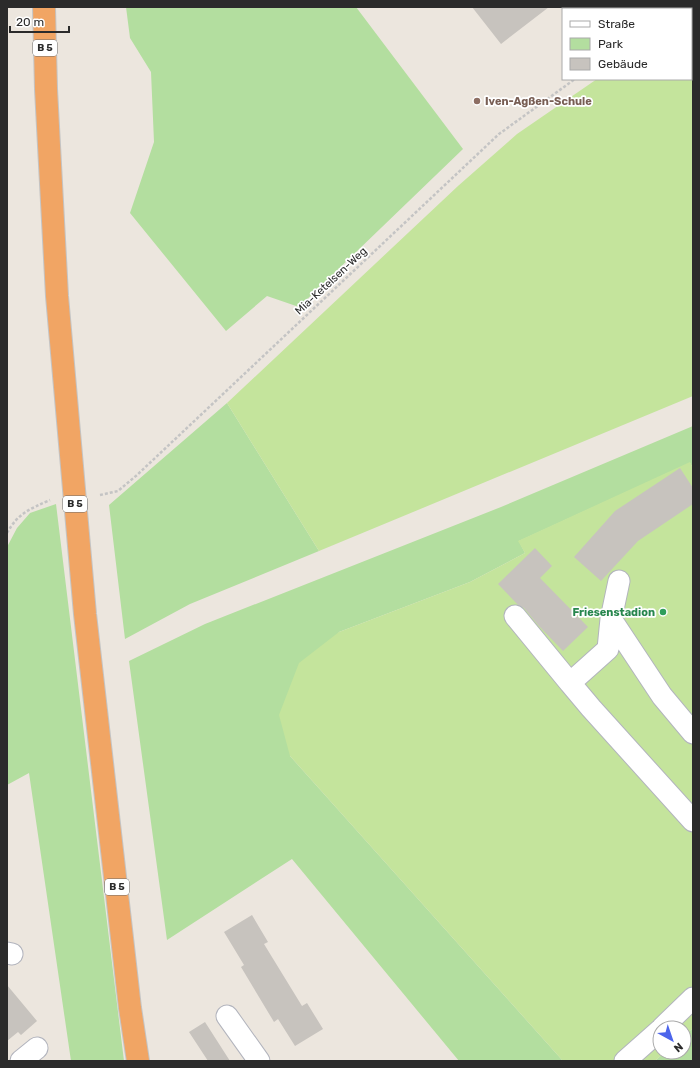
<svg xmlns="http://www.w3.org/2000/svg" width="700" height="1068" viewBox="0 0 700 1068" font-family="Rubik,sans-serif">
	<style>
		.green { fill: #b3de9f }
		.pitch { fill: #c4e49c }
		.building { fill: #c7c3be }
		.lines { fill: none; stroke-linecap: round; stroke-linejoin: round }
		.minor-casing { stroke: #b2b4bd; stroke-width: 23 }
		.highway-casing { stroke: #c4c4c4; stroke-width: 24 }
		.path { stroke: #c4c4c4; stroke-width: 2.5; stroke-dasharray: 3 2; stroke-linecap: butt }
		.minor { stroke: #fff; stroke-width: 21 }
		.highway { stroke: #f1a564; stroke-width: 22 }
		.education-dot { fill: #8d6e63; stroke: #fff; stroke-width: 1.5 }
		.leisure-dot { fill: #2e9e5b; stroke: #fff; stroke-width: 1.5 }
		.labels { text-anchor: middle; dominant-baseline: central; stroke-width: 3.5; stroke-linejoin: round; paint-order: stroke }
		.shield { fill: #fff; stroke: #6b6b6b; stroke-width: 1 }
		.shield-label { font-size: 10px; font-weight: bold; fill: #2b2b2b }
		.education-label { font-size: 11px; font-weight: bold; fill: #785e54; stroke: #fff; text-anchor: start }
		.street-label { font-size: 11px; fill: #2b2b2b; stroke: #fff }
		.leisure-label { font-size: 11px; font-weight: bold; fill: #27864d; stroke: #fff; text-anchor: end }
	</style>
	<rect width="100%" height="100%" fill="#ece6de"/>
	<!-- green -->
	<path class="green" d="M 126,7 L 356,7 L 463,149 L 299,307 L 267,296 L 226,331 L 130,213 L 154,142 L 151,72 L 130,38 Z
		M 227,403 L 319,551 L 190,604 L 125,639 L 109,505 Z
		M 693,426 L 693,468 L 690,463 L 519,541 L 525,553 L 470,582 L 339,632 L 290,756 L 563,1061 L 459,1061 L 292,859 L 167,940 L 129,661 L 205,624 L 501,507 Z
		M 56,504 L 124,1061 L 71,1061 L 29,773 L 7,785 L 7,547 L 17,528 L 30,513 Z
		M 693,1028 L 693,1061 L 655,1061 L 665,1052 L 684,1052 L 684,1036 Z"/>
	<!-- pitch -->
	<path class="pitch" d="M 693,15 L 693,396 L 319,551 L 227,403 L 458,186 L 517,134 L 597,79 L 691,79 L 691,16 Z
		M 690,462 L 693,468 L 693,1028 L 684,1036 L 684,1028 L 660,1028 L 660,1052 L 665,1052 L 655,1061 L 563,1061 L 290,756 L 279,715 L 299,663 L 339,632 L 470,582 L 525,553 L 518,541 Z"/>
	<!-- building -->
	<path class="building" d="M 472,7 L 549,7 L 501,44 Z
		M 680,468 L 693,488 L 693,504 L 638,541 L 601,581 L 574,557 L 615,511 Z
		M 535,548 L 552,566 L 540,578 L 588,627 L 563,651 L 538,625 L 524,608 L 518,605 L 498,584 Z
		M 252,915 L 268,942 L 264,944 L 302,1006 L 307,1003 L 323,1029 L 295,1046 L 278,1019 L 274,1022 L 241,967 L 244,965 L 224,932 Z
		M 7,985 L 37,1021 L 21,1035 L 18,1032 L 7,1041 Z
		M 205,1022 L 230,1061 L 208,1061 L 189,1032 Z"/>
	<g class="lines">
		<defs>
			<path id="minor" d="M 515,616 L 570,683
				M 611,619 L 619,581
				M 693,733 L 662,696 L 611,619 L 608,649 L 570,683 L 591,708 L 693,821
				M 7,953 L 12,954
				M 227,1016 L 259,1061
				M 662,1028 L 693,998
				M 21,1061 L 37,1048
				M 625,1061 L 660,1030"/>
			<path id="highway" d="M 44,7 L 46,89 L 57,296 L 85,614 L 130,1008 L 138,1061"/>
		</defs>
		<!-- minor casing -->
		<use href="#minor" class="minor-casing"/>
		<!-- highway casing -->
		<use href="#highway" class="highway-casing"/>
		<!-- path -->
		<path class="path" d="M 679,9 L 682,7
			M 100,495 L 118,491 L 137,475 L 499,134 L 575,79
			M 7,533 C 18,513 30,509 50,500"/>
		<!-- minor -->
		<use href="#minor" class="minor"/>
		<!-- highway -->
		<use href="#highway" class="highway"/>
	</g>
	<!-- markers -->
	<circle class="education-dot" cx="477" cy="101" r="4"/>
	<circle class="leisure-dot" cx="663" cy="612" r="4"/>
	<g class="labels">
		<!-- shield labels -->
		<g class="shield">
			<rect x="33" y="40" width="24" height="16" rx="3"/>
			<rect x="63" y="496" width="24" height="16" rx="3"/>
			<rect x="105" y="879" width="24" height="16" rx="3"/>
		</g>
		<g class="shield-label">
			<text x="45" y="48">B 5</text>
			<text x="75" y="504">B 5</text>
			<text x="117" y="887">B 5</text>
		</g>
		<!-- education labels -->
		<g class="education-label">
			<text x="485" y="101">Iven-Agßen-Schule</text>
		</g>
		<!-- street labels -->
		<g class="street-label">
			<text transform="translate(331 281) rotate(-43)">Mia-Ketelsen-Weg</text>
		</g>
		<!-- leisure labels -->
		<g class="leisure-label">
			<text x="655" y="612">Friesenstadion</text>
		</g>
	</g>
	<!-- border -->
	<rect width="700" height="1068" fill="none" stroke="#2b2b2b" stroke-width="16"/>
	<!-- legend -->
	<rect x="562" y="8" width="130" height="72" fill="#ffffff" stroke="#aaaaaa"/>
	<rect x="570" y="21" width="20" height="6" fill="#ffffff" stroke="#aaaaaa"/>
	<text x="598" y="28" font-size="12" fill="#2b2b2b">Straße</text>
	<rect x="570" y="38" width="20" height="12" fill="#b3de9f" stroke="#aaaaaa"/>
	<text x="598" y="48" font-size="12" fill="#2b2b2b">Park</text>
	<rect x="570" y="58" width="20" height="12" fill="#c7c3be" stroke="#aaaaaa"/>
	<text x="598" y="68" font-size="12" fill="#2b2b2b">Gebäude</text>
	<!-- north arrow -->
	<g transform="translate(672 1040) rotate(140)"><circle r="19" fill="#ffffff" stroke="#aaaaaa"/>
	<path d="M0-3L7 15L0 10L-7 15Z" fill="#4c65eb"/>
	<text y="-6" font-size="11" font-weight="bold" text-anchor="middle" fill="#2b2b2b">N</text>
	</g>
	<!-- scale -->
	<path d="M10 26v6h59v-6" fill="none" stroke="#2b2b2b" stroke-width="2"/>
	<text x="16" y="26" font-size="12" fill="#2b2b2b" stroke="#ffffff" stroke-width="3" paint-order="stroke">20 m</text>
</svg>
